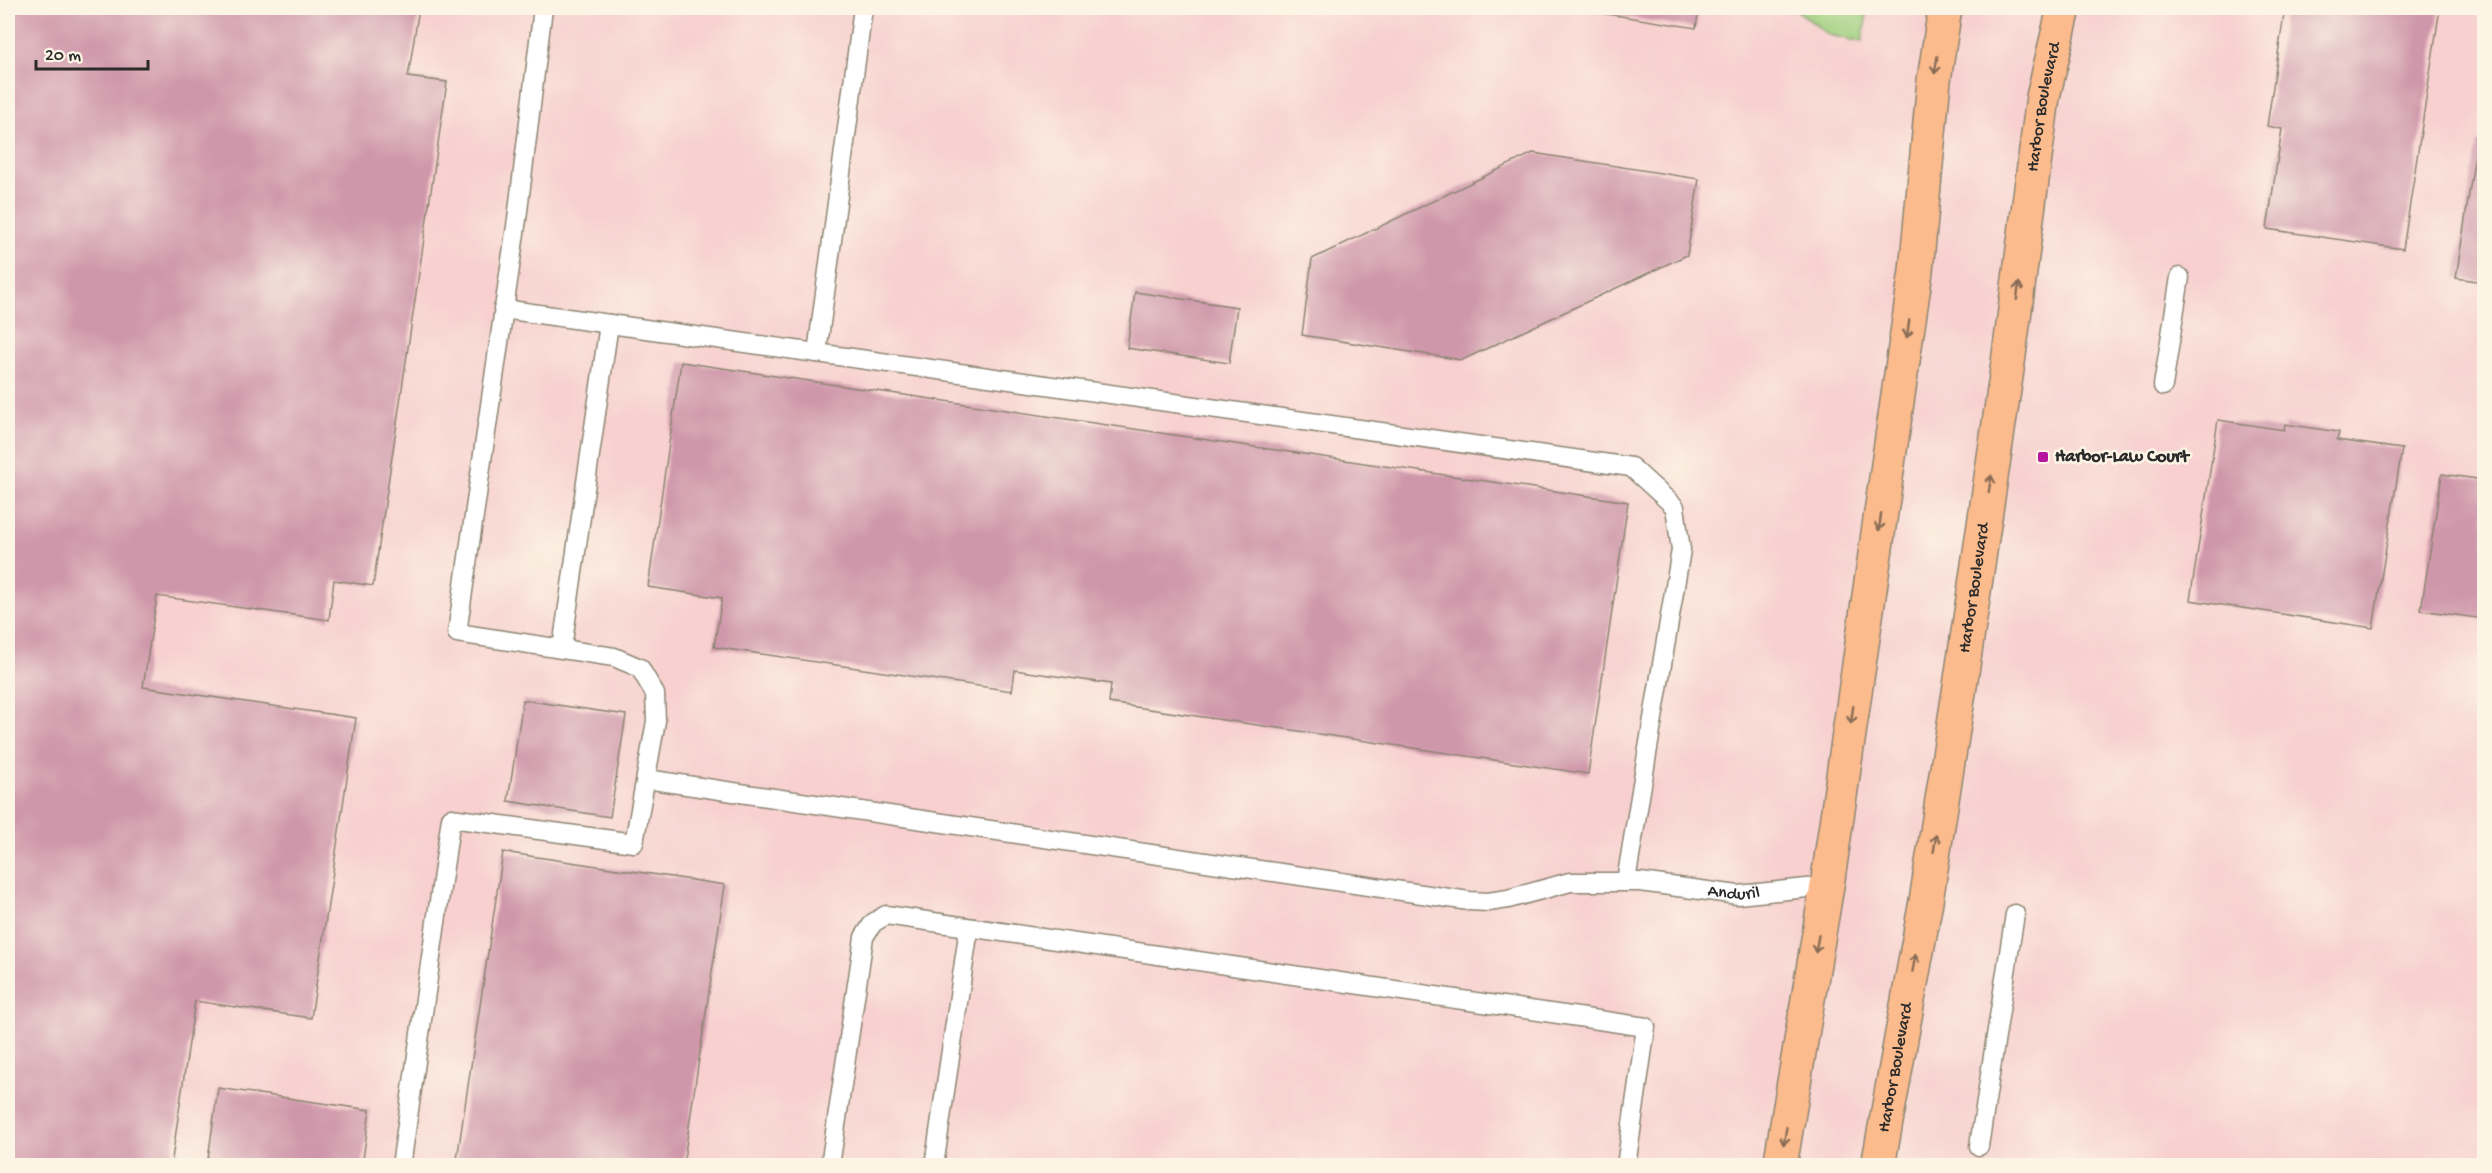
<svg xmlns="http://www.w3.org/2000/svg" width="2492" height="1173" viewBox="0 0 2492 1173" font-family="'Gochi Hand',sans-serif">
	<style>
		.built { fill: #f7d0cf }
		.green { fill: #9fcf7e; stroke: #657d54; stroke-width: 1.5 }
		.building { fill: #cf97aa }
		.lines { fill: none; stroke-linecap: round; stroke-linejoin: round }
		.lane-casing { stroke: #8c8472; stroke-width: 21 }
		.primary-casing { stroke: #8c8472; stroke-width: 36 }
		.lane { stroke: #fff; stroke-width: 18 }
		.primary { stroke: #fbbb8c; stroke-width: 33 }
		.oneway { stroke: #896c57 }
		.poi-dot { fill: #b5179e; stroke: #fcf5e5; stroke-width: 2 }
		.labels { text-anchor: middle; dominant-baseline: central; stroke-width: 5; stroke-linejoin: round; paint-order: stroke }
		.street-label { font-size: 18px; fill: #2b2b2b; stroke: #fcf5e5 }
		.poi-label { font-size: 18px; font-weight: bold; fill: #2b2b2b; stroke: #fcf5e5; text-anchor: start }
	</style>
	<rect width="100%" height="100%" fill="#fcf5e5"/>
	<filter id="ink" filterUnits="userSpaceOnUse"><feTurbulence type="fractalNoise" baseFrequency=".0167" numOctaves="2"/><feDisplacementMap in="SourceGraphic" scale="12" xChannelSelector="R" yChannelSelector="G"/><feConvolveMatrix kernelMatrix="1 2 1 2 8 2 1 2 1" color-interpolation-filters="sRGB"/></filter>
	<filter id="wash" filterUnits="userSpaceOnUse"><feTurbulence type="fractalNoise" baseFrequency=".008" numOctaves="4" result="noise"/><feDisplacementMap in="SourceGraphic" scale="24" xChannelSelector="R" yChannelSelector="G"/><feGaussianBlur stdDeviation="1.35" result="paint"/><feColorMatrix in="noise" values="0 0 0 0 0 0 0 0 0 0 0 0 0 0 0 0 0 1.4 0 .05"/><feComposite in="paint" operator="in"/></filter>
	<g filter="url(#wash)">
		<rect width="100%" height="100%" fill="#eddcba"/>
		<!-- built -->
		<path class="built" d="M 8,8 L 2484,8 L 2484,1165 L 8,1165 Z"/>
		<!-- green -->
		<path class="green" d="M 1794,8 L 1868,8 L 1862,42 L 1829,35 Z"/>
		<g id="blocks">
			<!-- building -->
			<path class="building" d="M 8,8 L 419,8 L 408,77 L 447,82 L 373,586 L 334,580 L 329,620 L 157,596 L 143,687 L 356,718 L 311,1018 L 195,1001 L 171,1166 L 8,1166 Z
				M 1570,8 L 1699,8 L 1696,28 Z
				M 2285,8 L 2440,8 L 2403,249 L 2267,229 L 2282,129 L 2267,126 Z
				M 2477,142 L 2484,143 L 2484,282 L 2456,278 Z
				M 1533,153 L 1699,179 L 1687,255 L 1462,360 L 1302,335 L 1312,259 Z
				M 1135,292 L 1237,307 L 1229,363 L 1127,348 Z
				M 681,362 L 1628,502 L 1588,774 L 1109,703 L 1111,684 L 1015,670 L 1012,691 L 714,647 L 722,598 L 648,587 Z
				M 2218,420 L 2284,430 L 2285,424 L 2339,432 L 2337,440 L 2402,449 L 2373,628 L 2190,600 Z
				M 2442,474 L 2484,480 L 2484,619 L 2421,610 Z
				M 523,700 L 626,715 L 610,817 L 508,801 Z
				M 503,852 L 725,885 L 683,1166 L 456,1166 Z
				M 218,1088 L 370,1110 L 362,1166 L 207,1166 Z"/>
		</g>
	</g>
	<g filter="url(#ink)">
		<use href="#blocks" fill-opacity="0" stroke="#8c8472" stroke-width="1.5"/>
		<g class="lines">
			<defs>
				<g id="lane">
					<path d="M 503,309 L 1631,467 L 1675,507 L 1681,550 L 1626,881"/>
					<path d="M 817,353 L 863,8"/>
					<path d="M 2163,386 L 2180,277"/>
					<path d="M 562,648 L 609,324"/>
					<path id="s1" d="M 646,779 L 1469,901 L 1488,902 L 1508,899 L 1570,882 L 1640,882 L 1738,895 L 1827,886"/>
					<path d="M 1979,1146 L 2015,914"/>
					<path d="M 401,1166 L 451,818 L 634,843 L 656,721 L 655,694 L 640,668 L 614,657 L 457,633 L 517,219 L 543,8"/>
					<path d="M 830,1166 L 864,937 L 873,923 L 886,915 L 1646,1027 L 1626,1166"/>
					<path d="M 934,1166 L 969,928"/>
				</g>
				<g id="primary">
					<path d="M 1780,1166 L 1827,886 L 1916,271 L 1934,80 L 1945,8"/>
					<path id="s2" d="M 1878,1166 L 1926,901 L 1960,686 L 2008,363 L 2043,97 L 2064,8"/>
				</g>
			</defs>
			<!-- lane casing -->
			<use href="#lane" class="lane-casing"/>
			<!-- primary casing -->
			<use href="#primary" class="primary-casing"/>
			<!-- lane -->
			<use href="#lane" class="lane"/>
			<!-- primary -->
			<use href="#primary" class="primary"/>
		</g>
		<!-- one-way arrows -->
		<defs><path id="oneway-shaft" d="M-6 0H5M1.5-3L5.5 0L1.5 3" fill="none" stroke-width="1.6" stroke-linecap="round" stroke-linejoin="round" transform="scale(1.5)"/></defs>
		<g class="oneway">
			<use href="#oneway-shaft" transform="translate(1936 65) rotate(99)"/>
			<use href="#oneway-shaft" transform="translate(2018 291) rotate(-82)"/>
			<use href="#oneway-shaft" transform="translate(1908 329) rotate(98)"/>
			<use href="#oneway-shaft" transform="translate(1990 484) rotate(-81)"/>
			<use href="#oneway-shaft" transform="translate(1880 522) rotate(98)"/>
			<use href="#oneway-shaft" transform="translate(1852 715) rotate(98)"/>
			<use href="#oneway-shaft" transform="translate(1935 843) rotate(-81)"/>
			<use href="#oneway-shaft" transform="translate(1817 944) rotate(100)"/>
			<use href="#oneway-shaft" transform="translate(1914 963) rotate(-80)"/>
			<use href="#oneway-shaft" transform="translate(1785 1136) rotate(100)"/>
		</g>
	</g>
	<!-- markers -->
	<rect class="poi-dot" x="2037" y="451" width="12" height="12" rx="3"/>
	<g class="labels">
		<!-- street labels -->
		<g class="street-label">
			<text stroke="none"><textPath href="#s2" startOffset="1072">Harbor Boulevard</textPath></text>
			<text stroke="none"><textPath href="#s2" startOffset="586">Harbor Boulevard</textPath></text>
			<text stroke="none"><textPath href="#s1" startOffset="1100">Anduril</textPath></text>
			<text stroke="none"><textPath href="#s2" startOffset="100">Harbor Boulevard</textPath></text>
		</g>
		<!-- poi labels -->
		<g class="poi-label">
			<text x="2055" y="457">Harbor-Law Court</text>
		</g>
	</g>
	<!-- margin -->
	<rect width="2492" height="1173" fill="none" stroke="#fcf5e5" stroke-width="30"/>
	<!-- scale -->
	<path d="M36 60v9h112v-9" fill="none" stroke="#2b2b2b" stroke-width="3"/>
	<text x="45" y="60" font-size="18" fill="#2b2b2b" stroke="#fcf5e5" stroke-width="4.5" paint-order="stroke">20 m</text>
</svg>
